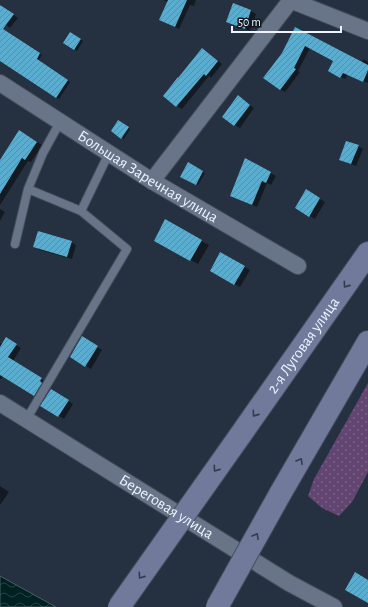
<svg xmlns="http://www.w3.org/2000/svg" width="368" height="607" viewBox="0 0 368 607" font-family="'Alegreya Sans',sans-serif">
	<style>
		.grass { fill: url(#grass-dots) }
		.water { fill: url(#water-waves); stroke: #476064 }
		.shadow { fill: #0007 }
		.building { fill: url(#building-hatch) }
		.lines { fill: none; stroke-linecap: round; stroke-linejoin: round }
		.lane-casing { stroke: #444e5b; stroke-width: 10 }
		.street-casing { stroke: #444e5b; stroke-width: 18 }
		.secondary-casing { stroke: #444e5b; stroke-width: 24 }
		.lane { stroke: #687588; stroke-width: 8 }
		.street { stroke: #687588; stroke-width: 16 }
		.secondary { stroke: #727a9c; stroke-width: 22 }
		.secondary-bridge-casing { stroke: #444e5b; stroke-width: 24; stroke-linecap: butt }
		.secondary-bridge { stroke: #727a9c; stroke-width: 22 }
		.oneway { stroke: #343b4b }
		.labels { text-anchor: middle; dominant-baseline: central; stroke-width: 4; stroke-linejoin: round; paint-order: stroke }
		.street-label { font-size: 16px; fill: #edf4ff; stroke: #131920 }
	</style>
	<defs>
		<pattern id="grass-dots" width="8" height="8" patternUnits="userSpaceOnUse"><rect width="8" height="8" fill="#634571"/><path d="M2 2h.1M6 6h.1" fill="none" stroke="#7a6086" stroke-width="1.8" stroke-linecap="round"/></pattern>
		<pattern id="water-waves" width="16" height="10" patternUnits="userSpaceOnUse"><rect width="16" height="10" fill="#002122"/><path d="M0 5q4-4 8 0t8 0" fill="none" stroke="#264243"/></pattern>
		<pattern id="building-hatch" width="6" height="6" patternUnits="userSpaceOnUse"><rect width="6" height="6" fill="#5badcf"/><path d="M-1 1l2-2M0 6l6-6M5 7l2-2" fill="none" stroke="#558fa8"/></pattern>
	</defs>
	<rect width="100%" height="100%" fill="#253141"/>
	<!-- grass -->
	<path class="grass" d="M 368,383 L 368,472 L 352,502 L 339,516 L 322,508 L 308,496 L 314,479 Z"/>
	<!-- water -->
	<path class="water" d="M 0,576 L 56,607 L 0,607 Z"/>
	<!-- shadow -->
	<path class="shadow" d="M 163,0 L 196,0 L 194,6 L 190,5 L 179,29 L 164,22 L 168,2 Z
		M 0,5 L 18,18 L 10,28 L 0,21 Z
		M 234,5 L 251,11 L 256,14 L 250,31 L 233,24 Z
		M 295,28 L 362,63 L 363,59 L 368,62 L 368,83 L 348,74 L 345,79 L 329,71 L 335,61 L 310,48 L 298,71 L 300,72 L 285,92 L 280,89 L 283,53 Z
		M 4,31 L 42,55 L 38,61 L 70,82 L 59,99 L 0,60 L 0,37 Z
		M 70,33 L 83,41 L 77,51 L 64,43 Z
		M 208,53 L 222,64 L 211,78 L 209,76 L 182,109 L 177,106 Z
		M 243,100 L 254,108 L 240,128 L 235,125 Z
		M 118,121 L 130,129 L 124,139 L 112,131 Z
		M 19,131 L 42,145 L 31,162 L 28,161 L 0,205 L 0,166 Z
		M 358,146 L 363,149 L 356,166 L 345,162 Z
		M 246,160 L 276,176 L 271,185 L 267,183 L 257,207 L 236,198 Z
		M 188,164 L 205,173 L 198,185 L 182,176 Z
		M 306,191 L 325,202 L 315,219 L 296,208 Z
		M 0,209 L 5,212 L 0,221 Z
		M 166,221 L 209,245 L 198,264 L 155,240 Z
		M 71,242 L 76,245 L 72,259 L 40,250 L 35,247 Z
		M 221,253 L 250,270 L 240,287 L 211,271 Z
		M 82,338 L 102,350 L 91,369 L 71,357 Z
		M 6,339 L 21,348 L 13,361 L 46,382 L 39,398 L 3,376 L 1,379 L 0,379 L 0,343 L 3,344 Z
		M 51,390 L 73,404 L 64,419 L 42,406 Z
		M 0,486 L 9,492 L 0,505 Z"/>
	<!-- building -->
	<path class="building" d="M 168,0 L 187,0 L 175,27 L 159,20 Z
		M 233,3 L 251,10 L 245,29 L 226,22 Z
		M 0,5 L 14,14 L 3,29 L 40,53 L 37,59 L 68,80 L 56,98 L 0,61 Z
		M 295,27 L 368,65 L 368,70 L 363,82 L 343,73 L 340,78 L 328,71 L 333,61 L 305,46 L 294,68 L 296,69 L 280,90 L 263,78 L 282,53 Z
		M 70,32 L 81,39 L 74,50 L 63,43 Z
		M 202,48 L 218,61 L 206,76 L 204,74 L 176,107 L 163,96 L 178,77 L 178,78 Z
		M 238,95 L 250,105 L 234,126 L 222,117 Z
		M 118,120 L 129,127 L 121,139 L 111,131 Z
		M 19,130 L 37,142 L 25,160 L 22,158 L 0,194 L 0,160 Z
		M 346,141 L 359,145 L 351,164 L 339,160 Z
		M 245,158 L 271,172 L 266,183 L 262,181 L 252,205 L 230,196 Z
		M 188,162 L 203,171 L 196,185 L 180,177 Z
		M 306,189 L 320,198 L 309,217 L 295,208 Z
		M 165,219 L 202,240 L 190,261 L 154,241 Z
		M 38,231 L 72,241 L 67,257 L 33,247 Z
		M 220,252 L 245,266 L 234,285 L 210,271 Z
		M 82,336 L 98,346 L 85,367 L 70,357 Z
		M 6,337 L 17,344 L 8,357 L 42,378 L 40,381 L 42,383 L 34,396 L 0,375 L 0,347 Z
		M 51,389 L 69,400 L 58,417 L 40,406 Z
		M 355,572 L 368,580 L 368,603 L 345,590 Z"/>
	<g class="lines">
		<defs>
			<path id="lane" d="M 81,211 L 109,153
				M 15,244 L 28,189 L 43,153 L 60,122
				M 26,420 L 127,249 L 81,211 L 28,189"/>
			<g id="street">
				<path d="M 290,0 L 368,31"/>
				<path id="s1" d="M 0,83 L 152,181 L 298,266"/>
				<path d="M 152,181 L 291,0"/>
				<path id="s2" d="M 0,403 L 289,583 L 334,607"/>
			</g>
			<g id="secondary">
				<path id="s3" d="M 239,437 L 368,253"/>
				<path d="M 280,494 L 368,342"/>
			</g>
		</defs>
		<!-- lane casing -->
		<use href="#lane" class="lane-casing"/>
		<!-- street casing -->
		<use href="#street" class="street-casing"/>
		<!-- secondary casing -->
		<use href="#secondary" class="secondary-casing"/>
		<!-- lane -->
		<use href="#lane" class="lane"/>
		<!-- street -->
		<use href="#street" class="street"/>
		<!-- secondary -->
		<use href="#secondary" class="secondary"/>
		<defs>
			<path id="secondary-bridge" d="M 119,607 L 239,437
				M 217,607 L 280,494"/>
		</defs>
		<!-- secondary-bridge casing -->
		<use href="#secondary-bridge" class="secondary-bridge-casing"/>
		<!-- secondary-bridge -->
		<use href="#secondary-bridge" class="secondary-bridge"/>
	</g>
	<!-- one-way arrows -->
	<defs><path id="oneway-chevron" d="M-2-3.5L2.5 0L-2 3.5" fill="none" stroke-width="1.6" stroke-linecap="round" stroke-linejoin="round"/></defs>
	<g class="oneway">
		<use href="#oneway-chevron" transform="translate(346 285) rotate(125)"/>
		<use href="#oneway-chevron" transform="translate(255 414) rotate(125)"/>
		<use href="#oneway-chevron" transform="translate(300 461) rotate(-60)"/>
		<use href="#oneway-chevron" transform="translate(216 469) rotate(125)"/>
		<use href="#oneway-chevron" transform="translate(256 536) rotate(-61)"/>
		<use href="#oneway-chevron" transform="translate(141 576) rotate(125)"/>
	</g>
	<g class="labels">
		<!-- street labels -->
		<g class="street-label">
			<text stroke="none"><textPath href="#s1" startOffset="175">Большая Заречная улица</textPath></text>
			<text stroke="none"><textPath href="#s3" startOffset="112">2-я Луговая улица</textPath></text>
			<text stroke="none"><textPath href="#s2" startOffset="196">Береговая улица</textPath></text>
		</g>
	</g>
	<!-- scale -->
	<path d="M232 26v6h109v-6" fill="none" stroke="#edf4ff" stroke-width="2"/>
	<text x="238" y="26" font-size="12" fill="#edf4ff" stroke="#131920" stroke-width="3" paint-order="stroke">50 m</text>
</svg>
